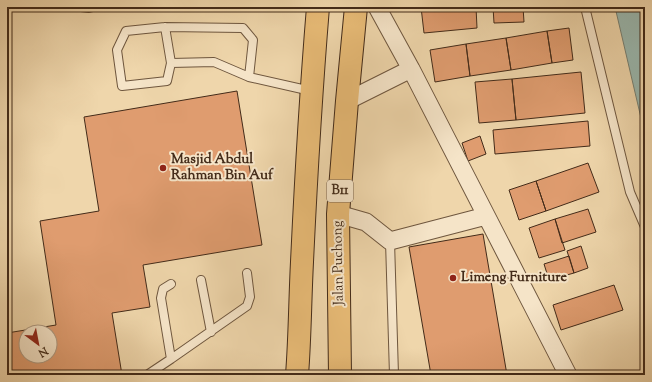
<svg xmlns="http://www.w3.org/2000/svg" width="652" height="382" viewBox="0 0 652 382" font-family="'Sorts Mill Goudy',serif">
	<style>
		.water { fill: #9ab8af; stroke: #778073 }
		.building { fill: #df9c6f; stroke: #432b19; fill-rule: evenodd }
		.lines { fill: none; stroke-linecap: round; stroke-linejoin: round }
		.service-casing { stroke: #6e563e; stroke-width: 10 }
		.minor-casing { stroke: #6e563e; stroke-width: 19 }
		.primary-casing { stroke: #432b19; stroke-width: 24 }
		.service { stroke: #f5e4c8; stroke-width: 8 }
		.minor { stroke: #f5e4c8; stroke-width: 17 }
		.primary { stroke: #e8bb76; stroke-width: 22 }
		.poi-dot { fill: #8f2418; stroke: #f5e4c8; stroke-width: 1.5 }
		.labels { text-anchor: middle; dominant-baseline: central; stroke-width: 4; stroke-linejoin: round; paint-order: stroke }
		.shield { fill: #f5e4c8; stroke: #78624e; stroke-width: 1 }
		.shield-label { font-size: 13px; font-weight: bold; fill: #432b19 }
		.poi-label { font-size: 14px; font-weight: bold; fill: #432b19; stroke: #f5e4c8; text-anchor: start }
		.street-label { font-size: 14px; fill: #432b19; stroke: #f5e4c8 }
	</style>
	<rect width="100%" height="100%" fill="#efd6ab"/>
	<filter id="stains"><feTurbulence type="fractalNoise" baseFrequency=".005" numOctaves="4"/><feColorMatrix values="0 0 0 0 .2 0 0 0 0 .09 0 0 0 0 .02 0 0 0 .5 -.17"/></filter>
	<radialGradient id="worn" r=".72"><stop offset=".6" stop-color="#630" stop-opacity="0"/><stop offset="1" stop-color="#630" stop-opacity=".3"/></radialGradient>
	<!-- water -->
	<path class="water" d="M 615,7 L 645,7 L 645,135 Z"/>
	<!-- building -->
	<path class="building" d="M 421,7 L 476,7 L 477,28 L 424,33 Z
		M 493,7 L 523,7 L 524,22 L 494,23 Z
		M 569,28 L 573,60 L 552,63 L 547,31 Z
		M 547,31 L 552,63 L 511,70 L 506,38 Z
		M 506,38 L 511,70 L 470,76 L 466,44 Z
		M 466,44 L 470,76 L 435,82 L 430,50 Z
		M 581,72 L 585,113 L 516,120 L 512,79 Z
		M 512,79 L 516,120 L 479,123 L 475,82 Z
		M 237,91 L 262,245 L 143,265 L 150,307 L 112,313 L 122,375 L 7,375 L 7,333 L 56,325 L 40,221 L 99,211 L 84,117 ZM 26,332 L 50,332 L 50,356 L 26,356 Z
		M 588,121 L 590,146 L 495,154 L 493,130 Z
		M 480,136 L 486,154 L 468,161 L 462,143 Z
		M 588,163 L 599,192 L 546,211 L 536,181 Z
		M 536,181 L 546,211 L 519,220 L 509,190 Z
		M 588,209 L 596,232 L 562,243 L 555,219 Z
		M 555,219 L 565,250 L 539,258 L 529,228 Z
		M 483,234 L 507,375 L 431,375 L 409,247 Z
		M 581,246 L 588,268 L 574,273 L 567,251 Z
		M 569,256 L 574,273 L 549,280 L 544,264 Z
		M 614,285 L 623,310 L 561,330 L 553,305 Z"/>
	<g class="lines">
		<defs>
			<path id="service" d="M 81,7 L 89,8 L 93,7
				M 585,7 L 630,192 L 645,227
				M 165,27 L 171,63
				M 249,77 L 253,40 L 243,28 L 165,27 L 126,31 L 117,50 L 122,86 L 167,81 L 171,63 L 214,62 L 249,77 L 311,91
				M 390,241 L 394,375
				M 201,280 L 211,332
				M 171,284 L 163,289 L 161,298 L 171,359 L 247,306 L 250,297 L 247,273
				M 147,375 L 171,359"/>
			<path id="minor" d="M 377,7 L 411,69 L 568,375
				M 347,101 L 411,69
				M 338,214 L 366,222 L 390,241 L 486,216"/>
			<path id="primary" d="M 297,375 C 300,337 300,300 302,262 C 306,177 311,92 318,7
				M 340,375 L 338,214 L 347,101 L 356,7"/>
		</defs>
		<!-- service casing -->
		<use href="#service" class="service-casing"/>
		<!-- minor casing -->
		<use href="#minor" class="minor-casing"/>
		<!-- primary casing -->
		<use href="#primary" class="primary-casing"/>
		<!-- service -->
		<use href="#service" class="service"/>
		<!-- minor -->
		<use href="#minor" class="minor"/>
		<!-- primary -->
		<use href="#primary" class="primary"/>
	</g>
	<!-- markers -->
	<g class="poi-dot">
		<circle cx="163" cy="168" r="4"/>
		<circle cx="453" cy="278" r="4"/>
	</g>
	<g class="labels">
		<!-- shield labels -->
		<rect class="shield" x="327" y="180" width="26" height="22" rx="3"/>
		<g class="shield-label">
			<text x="340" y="191">B11</text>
		</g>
		<!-- poi labels -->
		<g class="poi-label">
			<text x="171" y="160">Masjid Abdul<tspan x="171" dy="16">Rahman Bin Auf</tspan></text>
			<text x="461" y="278">Limeng Furniture</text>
		</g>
		<!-- street labels -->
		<g class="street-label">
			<text transform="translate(339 263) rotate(-91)">Jalan Puchong</text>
		</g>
	</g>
	<!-- margin -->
	<rect width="652" height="382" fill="none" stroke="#efd6ab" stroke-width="24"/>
	<rect x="8" y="8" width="636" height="366" fill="none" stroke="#432b19" stroke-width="2"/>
	<rect x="12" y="12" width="628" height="358" fill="none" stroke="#432b19"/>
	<!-- north arrow -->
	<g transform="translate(38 344) rotate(148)"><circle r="19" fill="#f5e4c8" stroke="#ae9a82"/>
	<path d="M0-3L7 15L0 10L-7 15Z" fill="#8f2418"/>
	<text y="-6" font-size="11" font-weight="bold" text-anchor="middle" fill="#432b19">N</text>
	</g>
	<rect width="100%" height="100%" filter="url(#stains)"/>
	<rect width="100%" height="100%" fill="url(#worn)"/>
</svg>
